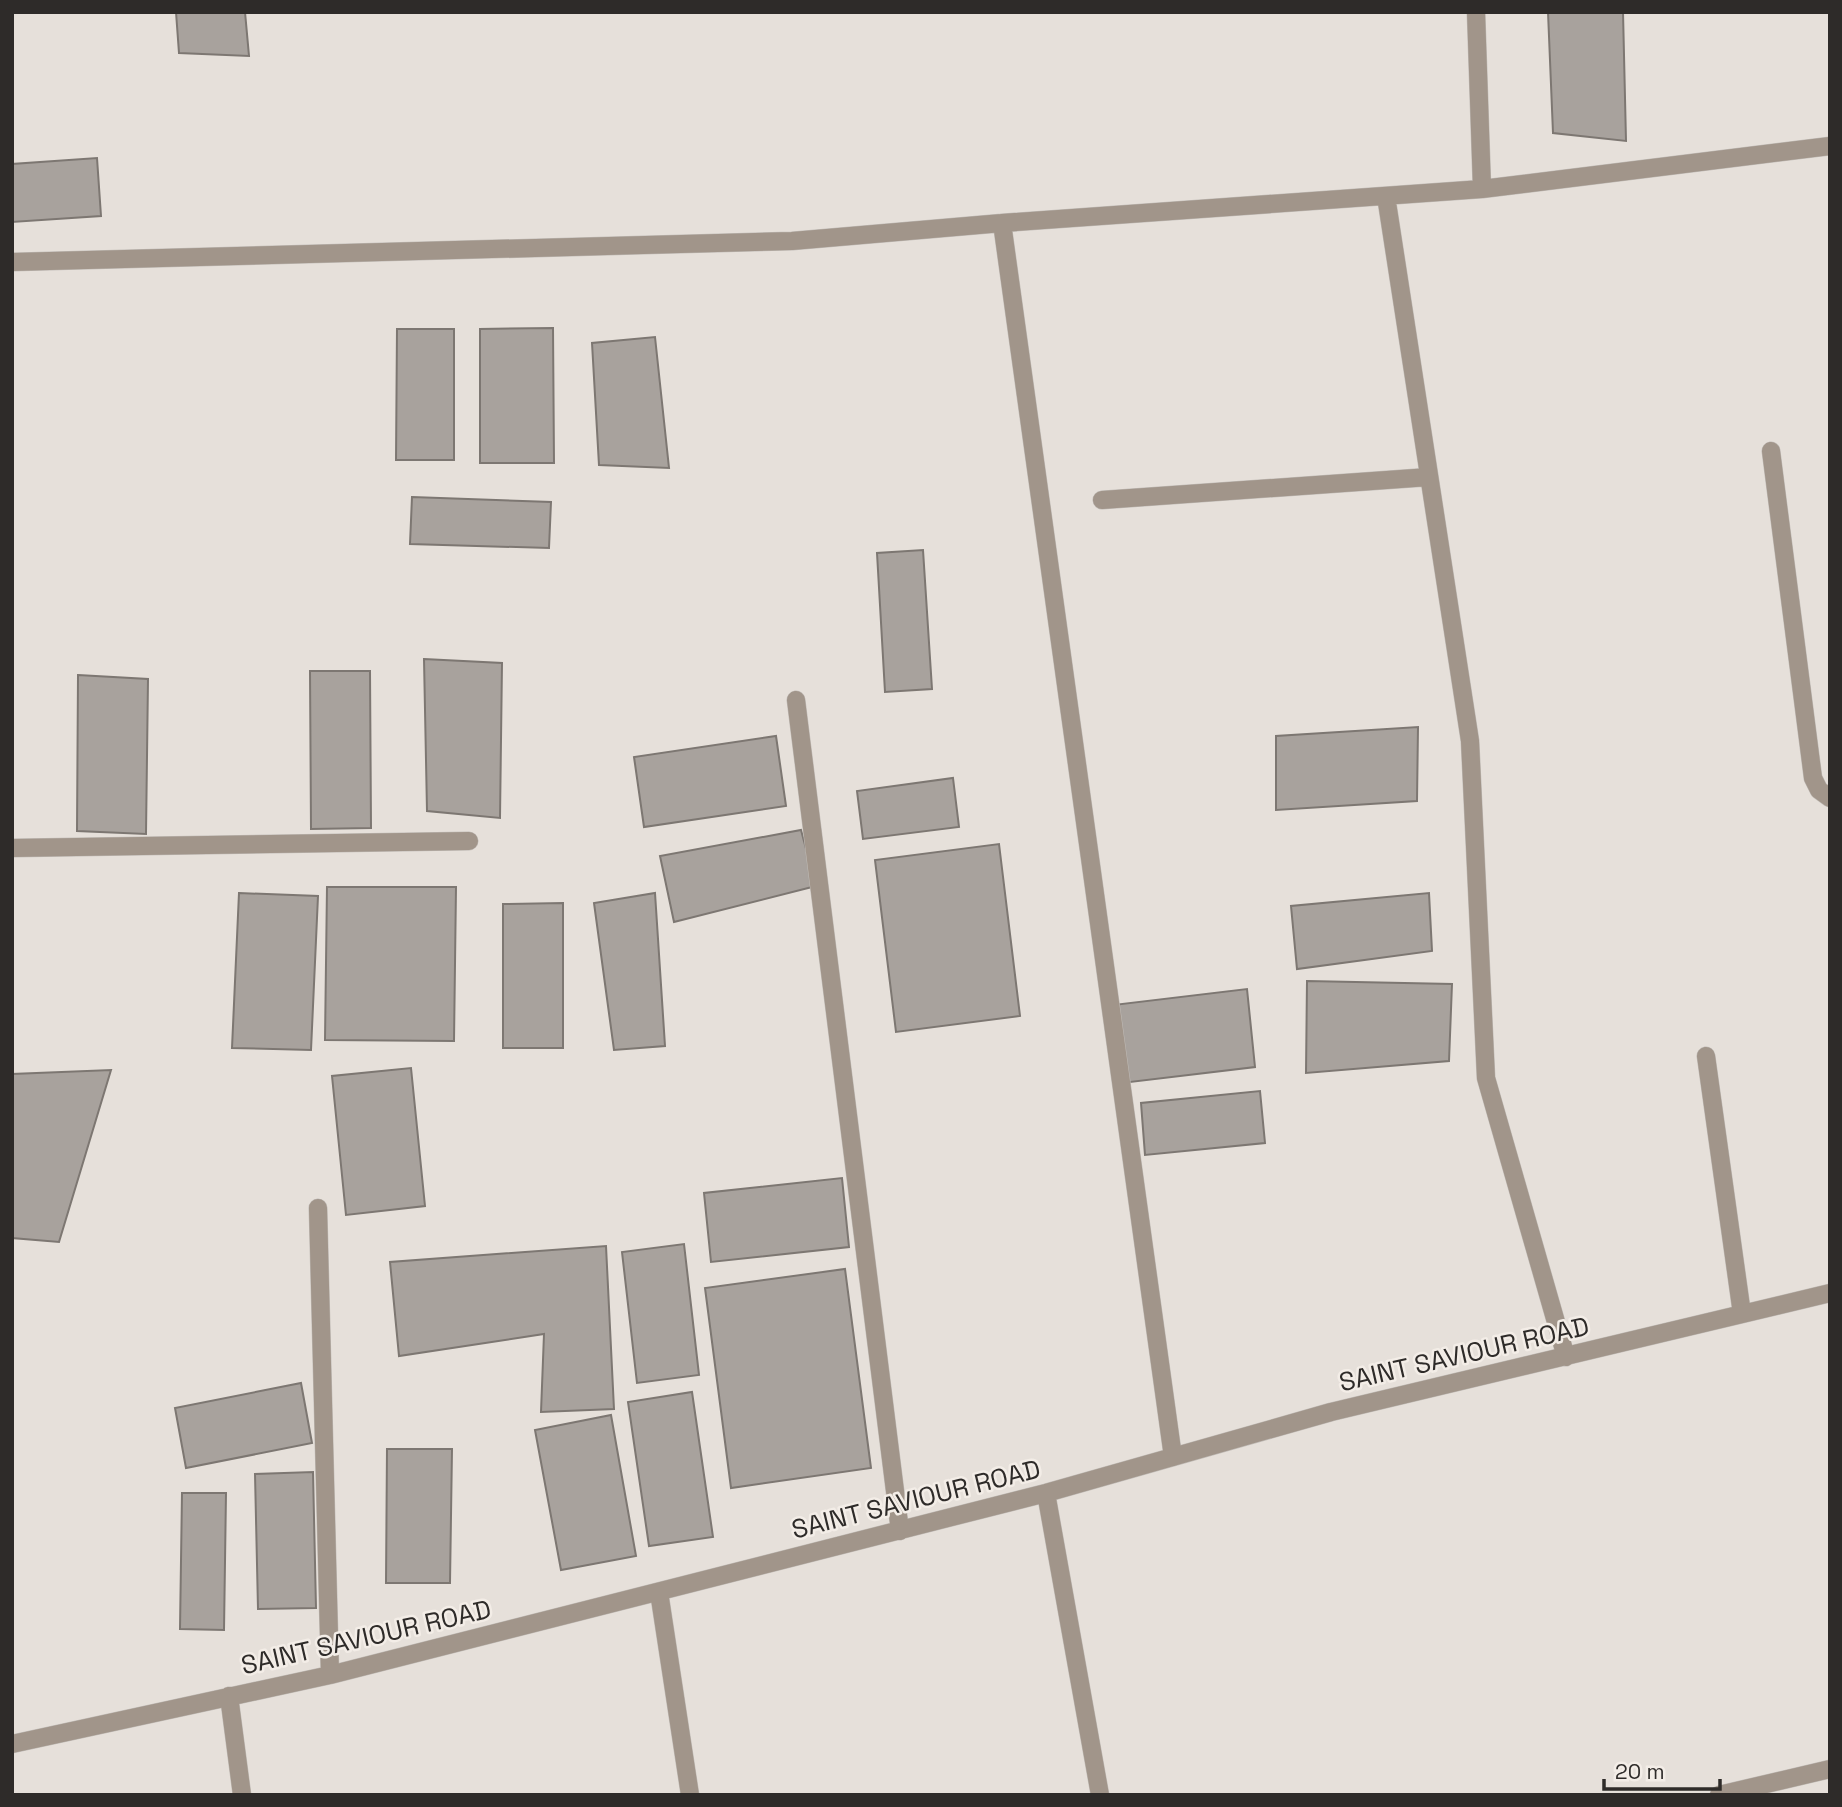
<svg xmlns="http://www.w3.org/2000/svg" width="1842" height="1807" viewBox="0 0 1842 1807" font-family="'Space Grotesk',sans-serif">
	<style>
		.building { fill: #a8a29d; stroke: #7d7772; stroke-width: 2 }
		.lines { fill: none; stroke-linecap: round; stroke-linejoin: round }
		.minor-casing { stroke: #c1bcb7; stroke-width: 19 }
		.minor { stroke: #a1958a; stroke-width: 18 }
		.labels { text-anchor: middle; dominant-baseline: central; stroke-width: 5; stroke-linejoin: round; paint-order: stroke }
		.street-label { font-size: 26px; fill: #2e2b29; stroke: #f3ede7 }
	</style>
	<rect width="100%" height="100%" fill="#e6e0da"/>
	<!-- building -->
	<path class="building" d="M 176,12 L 245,12 L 249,56 L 179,53 Z
		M 1548,12 L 1623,12 L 1626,141 L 1553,133 Z
		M 97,158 L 101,216 L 12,222 L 12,164 Z
		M 553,328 L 554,463 L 480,463 L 480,329 Z
		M 397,329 L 454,329 L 454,460 L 396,460 Z
		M 655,337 L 669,468 L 599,465 L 592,343 Z
		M 412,497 L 551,502 L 549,548 L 410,544 Z
		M 923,550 L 932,689 L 885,692 L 877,553 Z
		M 424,659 L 502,663 L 500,818 L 427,811 Z
		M 310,671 L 370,671 L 371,828 L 311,829 Z
		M 78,675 L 148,679 L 146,834 L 77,831 Z
		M 1418,727 L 1417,801 L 1276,810 L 1276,736 Z
		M 776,736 L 786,806 L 644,827 L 634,757 Z
		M 953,778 L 959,827 L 863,839 L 857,791 Z
		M 801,830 L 816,886 L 674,922 L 660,856 Z
		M 999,844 L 1020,1016 L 896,1032 L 875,860 Z
		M 327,887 L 456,887 L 454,1041 L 325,1040 Z
		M 239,893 L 318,896 L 311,1050 L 232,1048 Z
		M 655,893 L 665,1046 L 614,1050 L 594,903 Z
		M 1429,893 L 1432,951 L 1297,969 L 1291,906 Z
		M 563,903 L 563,1048 L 503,1048 L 503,904 Z
		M 1307,981 L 1452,984 L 1449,1061 L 1306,1073 Z
		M 1247,989 L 1255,1067 L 1122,1083 L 1113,1005 Z
		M 411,1068 L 425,1206 L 346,1215 L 332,1076 Z
		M 111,1070 L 59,1242 L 12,1238 L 12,1074 Z
		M 1260,1091 L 1265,1143 L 1145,1155 L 1141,1103 Z
		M 842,1178 L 849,1247 L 711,1262 L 704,1193 Z
		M 684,1244 L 699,1375 L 637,1383 L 622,1252 Z
		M 606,1246 L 614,1409 L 541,1412 L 544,1334 L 399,1356 L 390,1262 Z
		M 845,1269 L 871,1468 L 731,1488 L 705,1288 Z
		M 301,1383 L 312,1443 L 186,1468 L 175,1408 Z
		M 692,1392 L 713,1537 L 649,1546 L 628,1402 Z
		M 611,1415 L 636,1556 L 561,1570 L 535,1430 Z
		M 387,1449 L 452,1449 L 450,1583 L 386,1583 Z
		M 313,1472 L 316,1608 L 258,1609 L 255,1474 Z
		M 182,1493 L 226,1493 L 224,1630 L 180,1629 Z"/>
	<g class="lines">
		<defs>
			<path id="minor" d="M 1476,12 L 1482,189
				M 1386,196 L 1470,741 L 1486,1078 L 1566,1357
				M 1002,223 L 1173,1457
				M 12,262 L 792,241 L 1002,223 L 1482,189 L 1830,146
				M 1771,451 L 1813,778 L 1819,790 L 1830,798
				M 1102,500 L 1429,477
				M 796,700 L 900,1531
				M 12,848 L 469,841
				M 1706,1056 L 1742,1314
				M 318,1208 L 330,1675
				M 1046,1493 L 1100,1795
				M 659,1592 L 690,1795
				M 229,1696 L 242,1795
				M 12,1744 L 330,1675 L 1046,1493 L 1331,1412 L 1830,1293
				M 1719,1795 L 1830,1769"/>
		</defs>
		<!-- minor casing -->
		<use href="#minor" class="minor-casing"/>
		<!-- minor -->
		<use href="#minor" class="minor"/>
	</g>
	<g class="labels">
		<!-- street labels -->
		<g class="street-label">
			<text transform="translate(1464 1354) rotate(-13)">SAINT SAVIOUR ROAD</text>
			<text transform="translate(916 1499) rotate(-14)">SAINT SAVIOUR ROAD</text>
			<text transform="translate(366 1637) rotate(-13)">SAINT SAVIOUR ROAD</text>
		</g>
	</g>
	<!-- border -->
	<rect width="1842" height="1807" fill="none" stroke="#2e2b29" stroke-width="28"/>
	<!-- scale -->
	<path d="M1604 1779v10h116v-10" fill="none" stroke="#2e2b29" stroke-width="3.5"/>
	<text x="1615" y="1779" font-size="21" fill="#2e2b29" stroke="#f3ede7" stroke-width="5" paint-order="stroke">20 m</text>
</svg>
